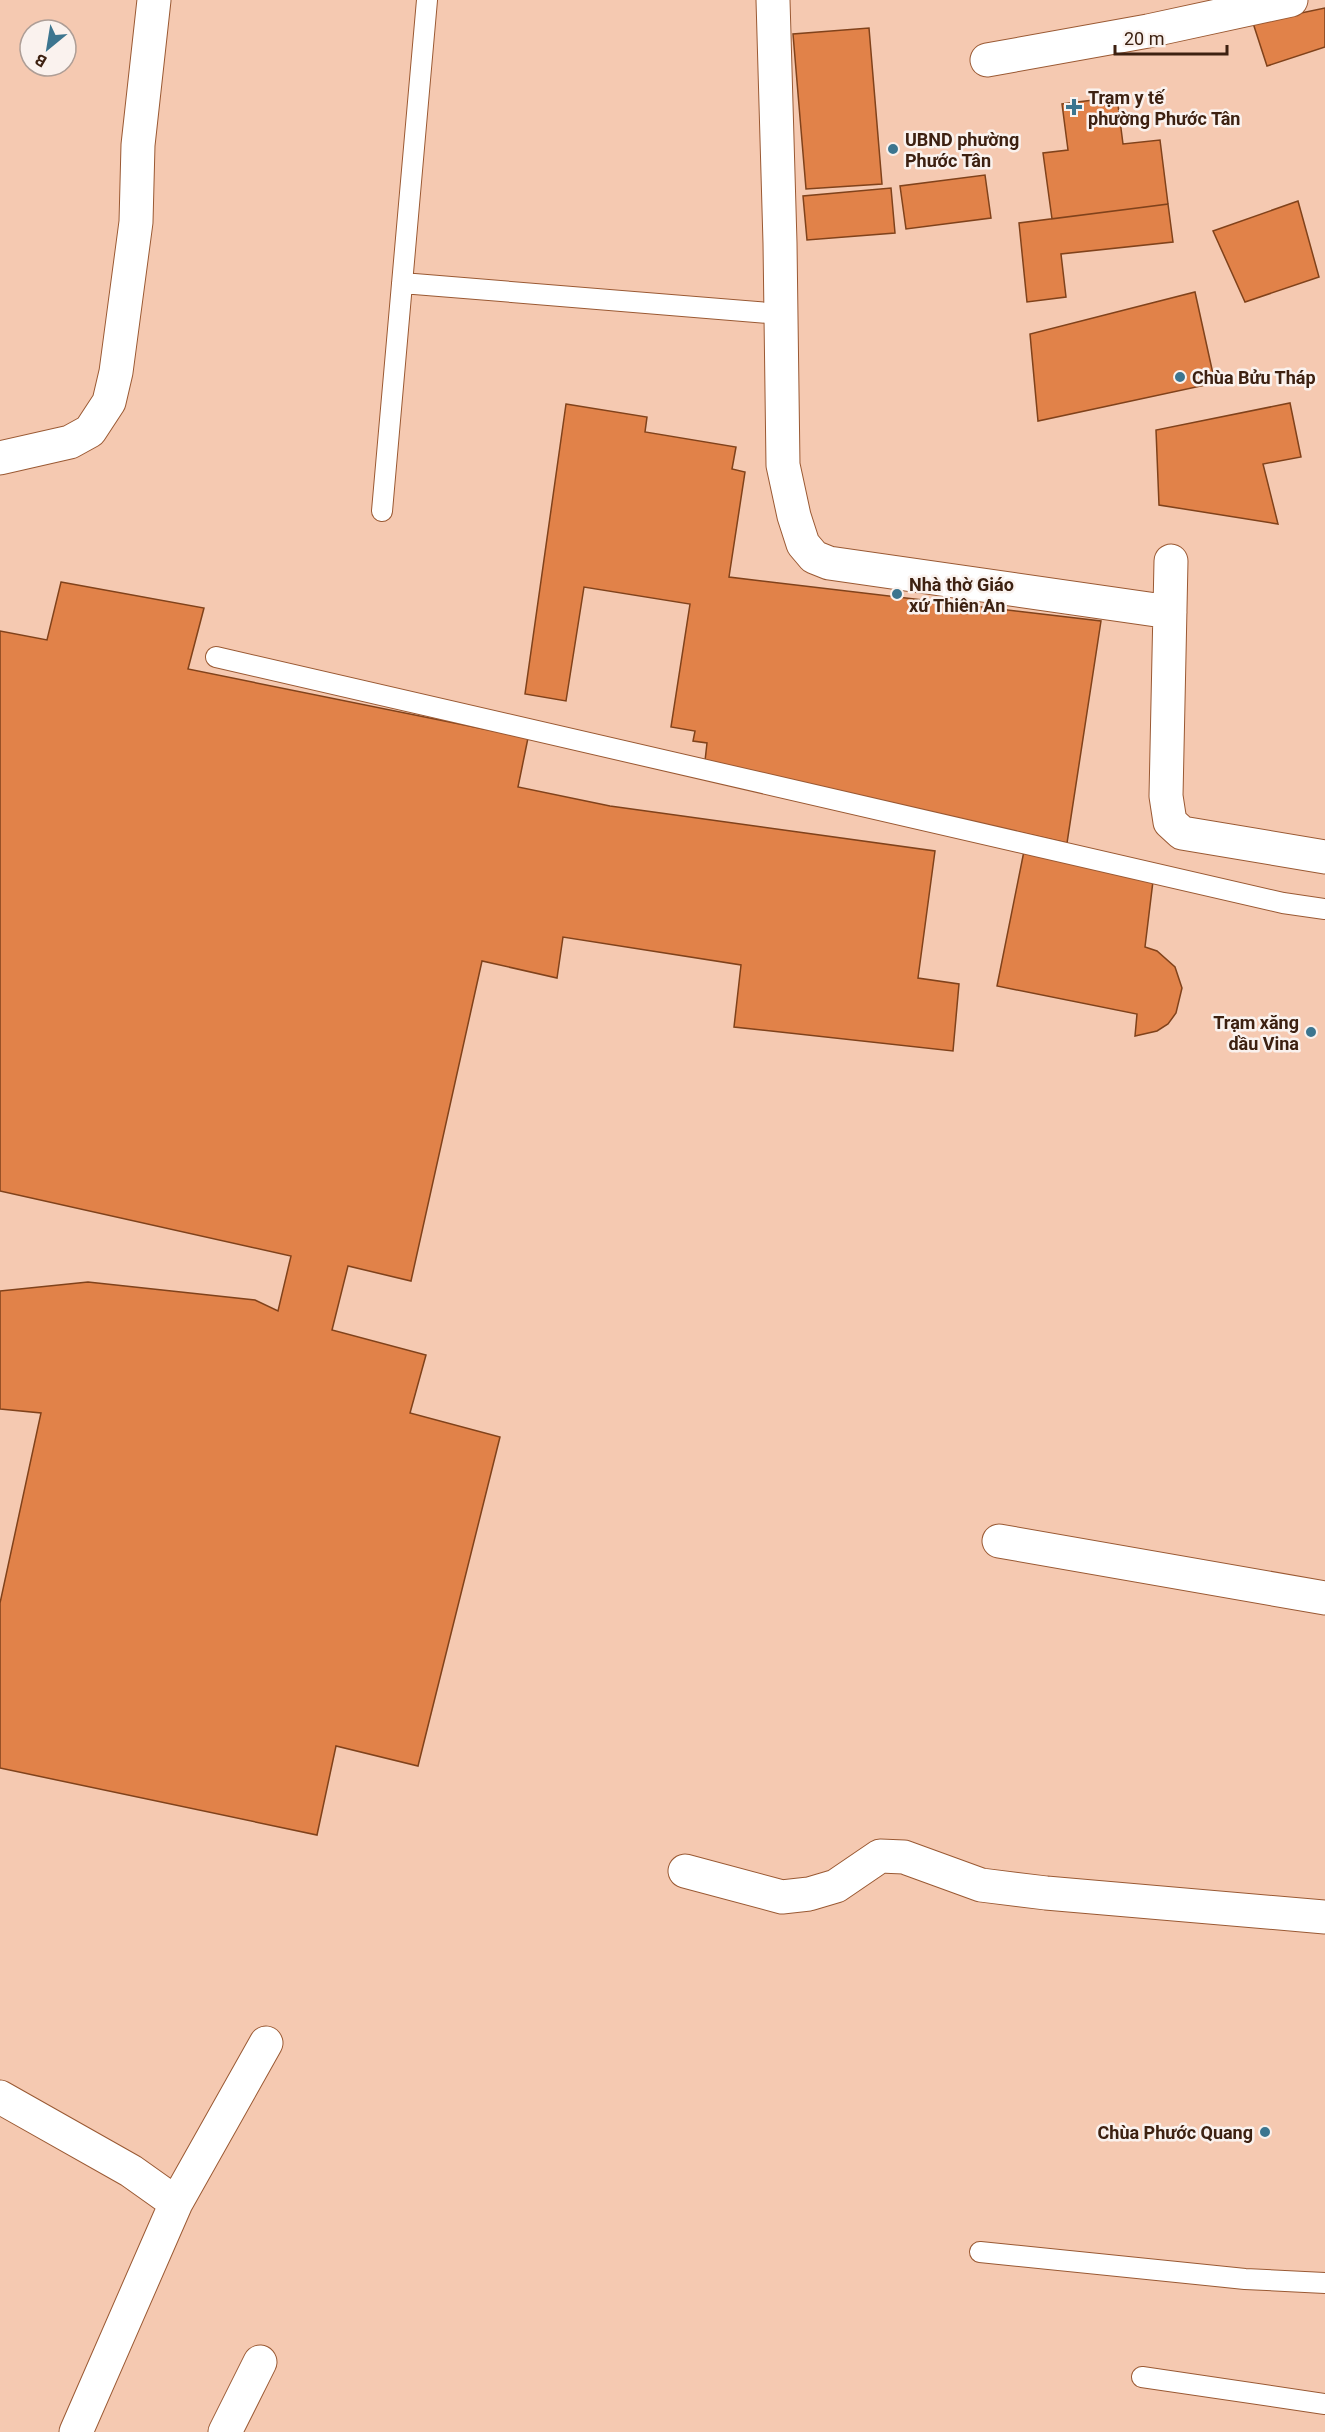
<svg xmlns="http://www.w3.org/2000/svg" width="1325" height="2432" viewBox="0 0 1325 2432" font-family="Roboto,sans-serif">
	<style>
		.building { fill: #e18249; stroke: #80421b; stroke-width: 1.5 }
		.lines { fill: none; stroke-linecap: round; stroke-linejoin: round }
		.service-casing { stroke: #9a5933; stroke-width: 22 }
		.minor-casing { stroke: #9a5933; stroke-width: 35 }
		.service { stroke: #fff; stroke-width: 20 }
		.minor { stroke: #fff; stroke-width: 33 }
		.poi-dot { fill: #3c758f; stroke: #faf2ee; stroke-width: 2 }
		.labels { text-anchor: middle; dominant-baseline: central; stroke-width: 5; stroke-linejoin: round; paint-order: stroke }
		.poi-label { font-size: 18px; font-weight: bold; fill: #3d2111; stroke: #faf2ee; text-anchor: start }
	</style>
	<rect width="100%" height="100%" fill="#f5c9b1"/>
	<!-- building -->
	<path class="building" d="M 1325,8 L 1325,47 L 1267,66 L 1253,23 Z
		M 869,28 L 882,184 L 806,189 L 793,34 Z
		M 1117,97 L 1123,144 L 1160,140 L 1168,204 L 1052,219 L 1043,153 L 1068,150 L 1062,104 Z
		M 985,175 L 991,218 L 906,229 L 900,186 Z
		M 891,188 L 895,233 L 807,240 L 803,196 Z
		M 1298,201 L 1319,277 L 1245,302 L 1213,231 Z
		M 1168,204 L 1173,242 L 1061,254 L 1066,297 L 1027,302 L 1019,223 Z
		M 1195,292 L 1215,383 L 1038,421 L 1030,334 Z
		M 1290,403 L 1301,457 L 1263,464 L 1278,524 L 1159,505 L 1156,430 Z
		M 566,404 L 647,417 L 645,432 L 736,447 L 732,469 L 745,472 L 729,577 L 1101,621 L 1067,843 L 705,761 L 707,743 L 693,741 L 695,731 L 671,727 L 690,604 L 584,587 L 566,701 L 525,694 Z
		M 61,582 L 204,608 L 188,669 L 528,738 L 518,787 L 610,806 L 935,851 L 918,978 L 959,984 L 953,1051 L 734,1027 L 741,965 L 563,937 L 557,978 L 482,961 L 411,1281 L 348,1266 L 332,1330 L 426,1355 L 410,1413 L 500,1437 L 418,1766 L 336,1746 L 317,1835 L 0,1768 L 0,1603 L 41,1413 L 0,1409 L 0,1291 L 88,1282 L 255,1300 L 278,1311 L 291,1256 L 0,1191 L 0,631 L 47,640 Z
		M 1024,851 L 1153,881 L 1145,947 L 1157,951 L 1175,967 L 1182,988 L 1176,1013 L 1168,1024 L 1157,1031 L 1135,1036 L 1137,1014 L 997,986 Z"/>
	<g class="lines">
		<defs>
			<path id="service" d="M 402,283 L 781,314
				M 382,511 L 427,0
				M 216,657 L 1283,903 L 1325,909
				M 980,2252 L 1245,2279 L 1325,2283
				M 1142,2377 L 1325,2404"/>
			<path id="minor" d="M 773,0 L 780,243 L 783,465 L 794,516 L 803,544 L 814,557 L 829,563 L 1170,612
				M 987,60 L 1148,31 L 1291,0
				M 0,458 L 70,442 L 90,431 L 109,402 L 116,372 L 136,222 L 138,145 L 154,0
				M 1171,561 L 1166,796 L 1170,822 L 1182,833 L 1325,857
				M 999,1541 L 1325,1598
				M 685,1871 L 782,1897 L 809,1894 L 836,1886 L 880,1856 L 904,1857 L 981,1885 L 1046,1893 L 1325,1917
				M 0,2097 L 131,2171 L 176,2203 L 76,2432
				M 176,2203 L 266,2043
				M 225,2432 L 260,2362"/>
		</defs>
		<!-- service casing -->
		<use href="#service" class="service-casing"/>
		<!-- minor casing -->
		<use href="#minor" class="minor-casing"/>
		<!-- service -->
		<use href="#service" class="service"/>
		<!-- minor -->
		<use href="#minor" class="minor"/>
	</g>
	<!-- markers -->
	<g class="poi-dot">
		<path d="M1071 98h6v6h6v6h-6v6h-6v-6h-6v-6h6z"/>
		<circle cx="893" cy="149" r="6"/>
		<circle cx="1180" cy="377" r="6"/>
		<circle cx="897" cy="594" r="6"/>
		<circle cx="1311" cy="1032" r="6"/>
		<circle cx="1265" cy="2132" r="6"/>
	</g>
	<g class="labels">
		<!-- poi labels -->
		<g class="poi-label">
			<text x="1088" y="97">Trạm y tế<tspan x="1088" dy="21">phường Phước Tân</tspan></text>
			<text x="905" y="139">UBND phường<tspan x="905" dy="21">Phước Tân</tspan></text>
			<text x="1192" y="377">Chùa Bửu Tháp</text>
			<text x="909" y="584">Nhà thờ Giáo<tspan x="909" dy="21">xứ Thiên An</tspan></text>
			<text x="1299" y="1022" text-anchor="end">Trạm xăng<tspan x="1299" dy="21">dầu Vina</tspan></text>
			<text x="1253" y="2132" text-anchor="end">Chùa Phước Quang</text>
		</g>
	</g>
	<!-- north arrow -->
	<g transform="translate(48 48) rotate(210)"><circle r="28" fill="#faf2ee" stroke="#ae9e96" stroke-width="1.5"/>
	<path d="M0-4.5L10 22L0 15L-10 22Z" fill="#3c758f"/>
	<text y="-9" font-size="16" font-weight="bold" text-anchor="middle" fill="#3d2111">B</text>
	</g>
	<!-- scale -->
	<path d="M1115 45v9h112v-9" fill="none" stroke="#3d2111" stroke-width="3"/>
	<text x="1124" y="45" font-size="18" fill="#3d2111" stroke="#faf2ee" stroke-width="4.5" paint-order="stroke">20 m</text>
</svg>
